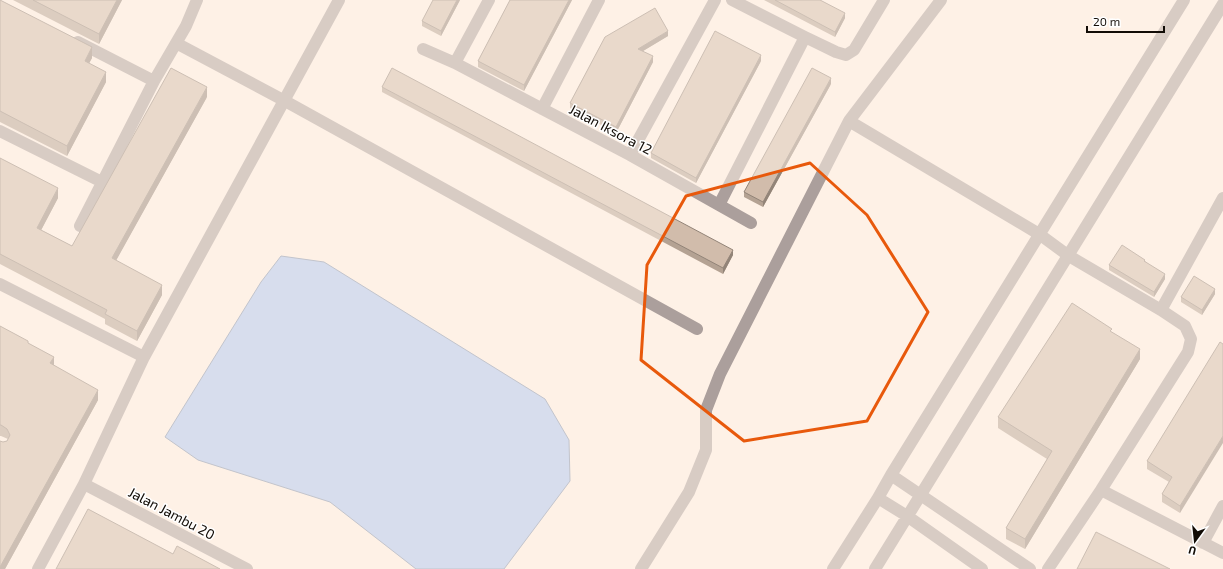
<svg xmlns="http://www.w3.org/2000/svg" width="1223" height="569" viewBox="0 0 1223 569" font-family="'Exo 2',sans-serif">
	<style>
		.water { fill: #a8c6f5; stroke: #7b8ead }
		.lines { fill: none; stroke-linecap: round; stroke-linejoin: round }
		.street { stroke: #ab9f9c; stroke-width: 12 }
		.wall { fill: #b4a293 }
		.shaded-wall { fill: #928478 }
		.building { fill: #d1bcab; stroke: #928478 }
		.marked { fill: none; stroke: #e8590c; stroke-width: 3; stroke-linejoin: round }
		.labels { text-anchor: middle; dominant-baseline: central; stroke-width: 3; stroke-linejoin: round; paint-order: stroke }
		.street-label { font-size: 14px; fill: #120c06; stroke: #fff }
	</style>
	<rect width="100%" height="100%" fill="#fef1e6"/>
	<!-- water -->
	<path class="water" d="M 281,256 L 324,262 L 545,399 L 569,440 L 570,481 L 504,569 L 416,569 L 330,502 L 198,460 L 165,437 L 261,282 Z"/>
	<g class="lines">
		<!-- street -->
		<path class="street" d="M 732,0 L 805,37 L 836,52 L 846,55 L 854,50 L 884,0
			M 78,42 L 154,81
			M 176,43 L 285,101 L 697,329
			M 423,49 L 455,63 L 630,155 L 751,223
			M 455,63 L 489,0
			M 542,109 L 599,0
			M 849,121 L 941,0
			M 0,131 L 102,182
			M 630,155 L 715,0
			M 719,205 L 805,37
			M 80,226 L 154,81 L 186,26 L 197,0
			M 0,284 L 144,357 L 84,484 L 38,569
			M 1161,310 L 1223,198
			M 144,357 L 339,0
			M 891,475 L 1030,569
			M 84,484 L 247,569
			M 1101,490 L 1223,553
			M 878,498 L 907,516 L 982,569
			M 1203,543 L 1223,506
			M 641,569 L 689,492 L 706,450 L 706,410 L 720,374 L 849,121 L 1039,234 L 1069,256 L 1161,310 L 1185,326 L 1191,339 L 1188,352 L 1101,490 L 1048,569
			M 833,569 L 878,498 L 891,475 L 1184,0
			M 875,569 L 1223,4"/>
	</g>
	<!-- wall -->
	<path class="wall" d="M 0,0 L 92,58 L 89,63 L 106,82 L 67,156 L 0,122 Z
		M 13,0 L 122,0 L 99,44 Z
		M 460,0 L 441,36 L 422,26 L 422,21 Z
		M 510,0 L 572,0 L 524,91 L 478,67 L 478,61 Z
		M 764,0 L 820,0 L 845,18 L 835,37 Z
		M 668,36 L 643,51 L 653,62 L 616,133 L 570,108 L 570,103 L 605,37 Z
		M 761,61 L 696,183 L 651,158 L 651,153 Z
		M 831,84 L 763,207 L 744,197 L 744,192 Z
		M 382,87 L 733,255 L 723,274 L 382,92 Z
		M 207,97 L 116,260 L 162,295 L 137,341 L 105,324 L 105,319 L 0,264 L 0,158 L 58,198 L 41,230 L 72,246 Z
		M 1145,261 L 1165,279 L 1154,297 L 1109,270 L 1109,265 Z
		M 1215,294 L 1202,315 L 1181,302 L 1181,297 Z
		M 0,326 L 28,343 L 54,365 L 98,400 L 5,569 L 0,569 L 3,442 L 7,441 L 8,439 L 1,436 L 0,436 Z
		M 1112,332 L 1140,359 L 1025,549 L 1006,539 L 1006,528 L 1047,459 L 998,428 L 998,417 Z
		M 1223,344 L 1180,513 L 1162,502 L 1162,494 L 1169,482 L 1147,469 L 1147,461 Z"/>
	<!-- shaded-wall -->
	<path class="shaded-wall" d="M 117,0 L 122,0 L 99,44 L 99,34 Z
		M 457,0 L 460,0 L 441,36 L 441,31 Z
		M 569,0 L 572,0 L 524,91 L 524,85 Z
		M 845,13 L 845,18 L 835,37 L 835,32 Z
		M 668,31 L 668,36 L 638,54 L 638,49 Z
		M 92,47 L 92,58 L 85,71 L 85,61 Z
		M 761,55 L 761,61 L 696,183 L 696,178 Z
		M 653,56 L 653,62 L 616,133 L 616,127 Z
		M 106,72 L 106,82 L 67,156 L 67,146 Z
		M 831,78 L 831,84 L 763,207 L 763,202 Z
		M 207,87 L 207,97 L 112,268 L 112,258 Z
		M 58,188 L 58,198 L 37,238 L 37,228 Z
		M 733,250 L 733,255 L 723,274 L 723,268 Z
		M 1165,274 L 1165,279 L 1154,297 L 1154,292 Z
		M 162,285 L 162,295 L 137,341 L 137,331 Z
		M 1215,289 L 1215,294 L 1202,315 L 1202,310 Z
		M 1140,349 L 1140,359 L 1025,549 L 1025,539 Z
		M 54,357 L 54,367 L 50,363 Z
		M 98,390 L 98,400 L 5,569 L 0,569 L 0,567 Z
		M 1223,436 L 1223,443 L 1180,513 L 1180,506 Z"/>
	<!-- building -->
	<path class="building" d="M 0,0 L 92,47 L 85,61 L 106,72 L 67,146 L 0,111 Z
		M 33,0 L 117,0 L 99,34 Z
		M 433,0 L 457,0 L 441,31 L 422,21 Z
		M 510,0 L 569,0 L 524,85 L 478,61 Z
		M 775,0 L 820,0 L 845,13 L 835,32 Z
		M 655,8 L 668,31 L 638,49 L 653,56 L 616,127 L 570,103 L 605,37 Z
		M 715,31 L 761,55 L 696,178 L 651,153 Z
		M 171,68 L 207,87 L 112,258 L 162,285 L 137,331 L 105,314 L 107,310 L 0,254 L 0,158 L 58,188 L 37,228 L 72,246 Z
		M 392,68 L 733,250 L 723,268 L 382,87 Z
		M 812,68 L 831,78 L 763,202 L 744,192 Z
		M 1122,245 L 1145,260 L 1144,261 L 1165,274 L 1154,292 L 1109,265 Z
		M 1194,276 L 1215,289 L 1202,310 L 1181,297 Z
		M 1072,303 L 1112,329 L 1110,331 L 1140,349 L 1025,539 L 1006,528 L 1052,451 L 998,417 Z
		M 0,326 L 28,341 L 28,343 L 54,357 L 50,363 L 98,390 L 0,567 L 0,441 L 3,442 L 7,441 L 10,435 L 7,429 L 1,425 L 0,425 Z
		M 1220,342 L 1223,344 L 1223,436 L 1180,506 L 1162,494 L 1172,477 L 1147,461 Z
		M 88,509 L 173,554 L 177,546 L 220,569 L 56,569 Z
		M 1096,532 L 1170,569 L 1077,569 Z"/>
	<!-- marked area -->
	<path d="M0 0H1223V569H0ZM 810,163 L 867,215 L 928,312 L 867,421 L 744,441 L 641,360 L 647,265 L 686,196 Z" fill="#fef1e6" fill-opacity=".55" fill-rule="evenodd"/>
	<path class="marked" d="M 810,163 L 867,215 L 928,312 L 867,421 L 744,441 L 641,360 L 647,265 L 686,196 Z"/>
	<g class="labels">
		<!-- street labels -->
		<g class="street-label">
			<text transform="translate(611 129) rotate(28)">Jalan Iksora 12</text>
			<text transform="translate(172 513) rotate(28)">Jalan Jambu 20</text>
		</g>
	</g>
	<!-- north arrow -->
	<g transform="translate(1195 541) rotate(195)" stroke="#ffffff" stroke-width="3" paint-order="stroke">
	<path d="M0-3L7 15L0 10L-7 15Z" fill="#120c06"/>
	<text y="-6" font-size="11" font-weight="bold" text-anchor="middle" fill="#120c06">U</text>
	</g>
	<!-- scale -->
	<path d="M1087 26v6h77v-6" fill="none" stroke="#120c06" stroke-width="2"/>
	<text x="1093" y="26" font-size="12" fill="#120c06" stroke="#ffffff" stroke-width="3" paint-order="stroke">20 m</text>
</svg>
